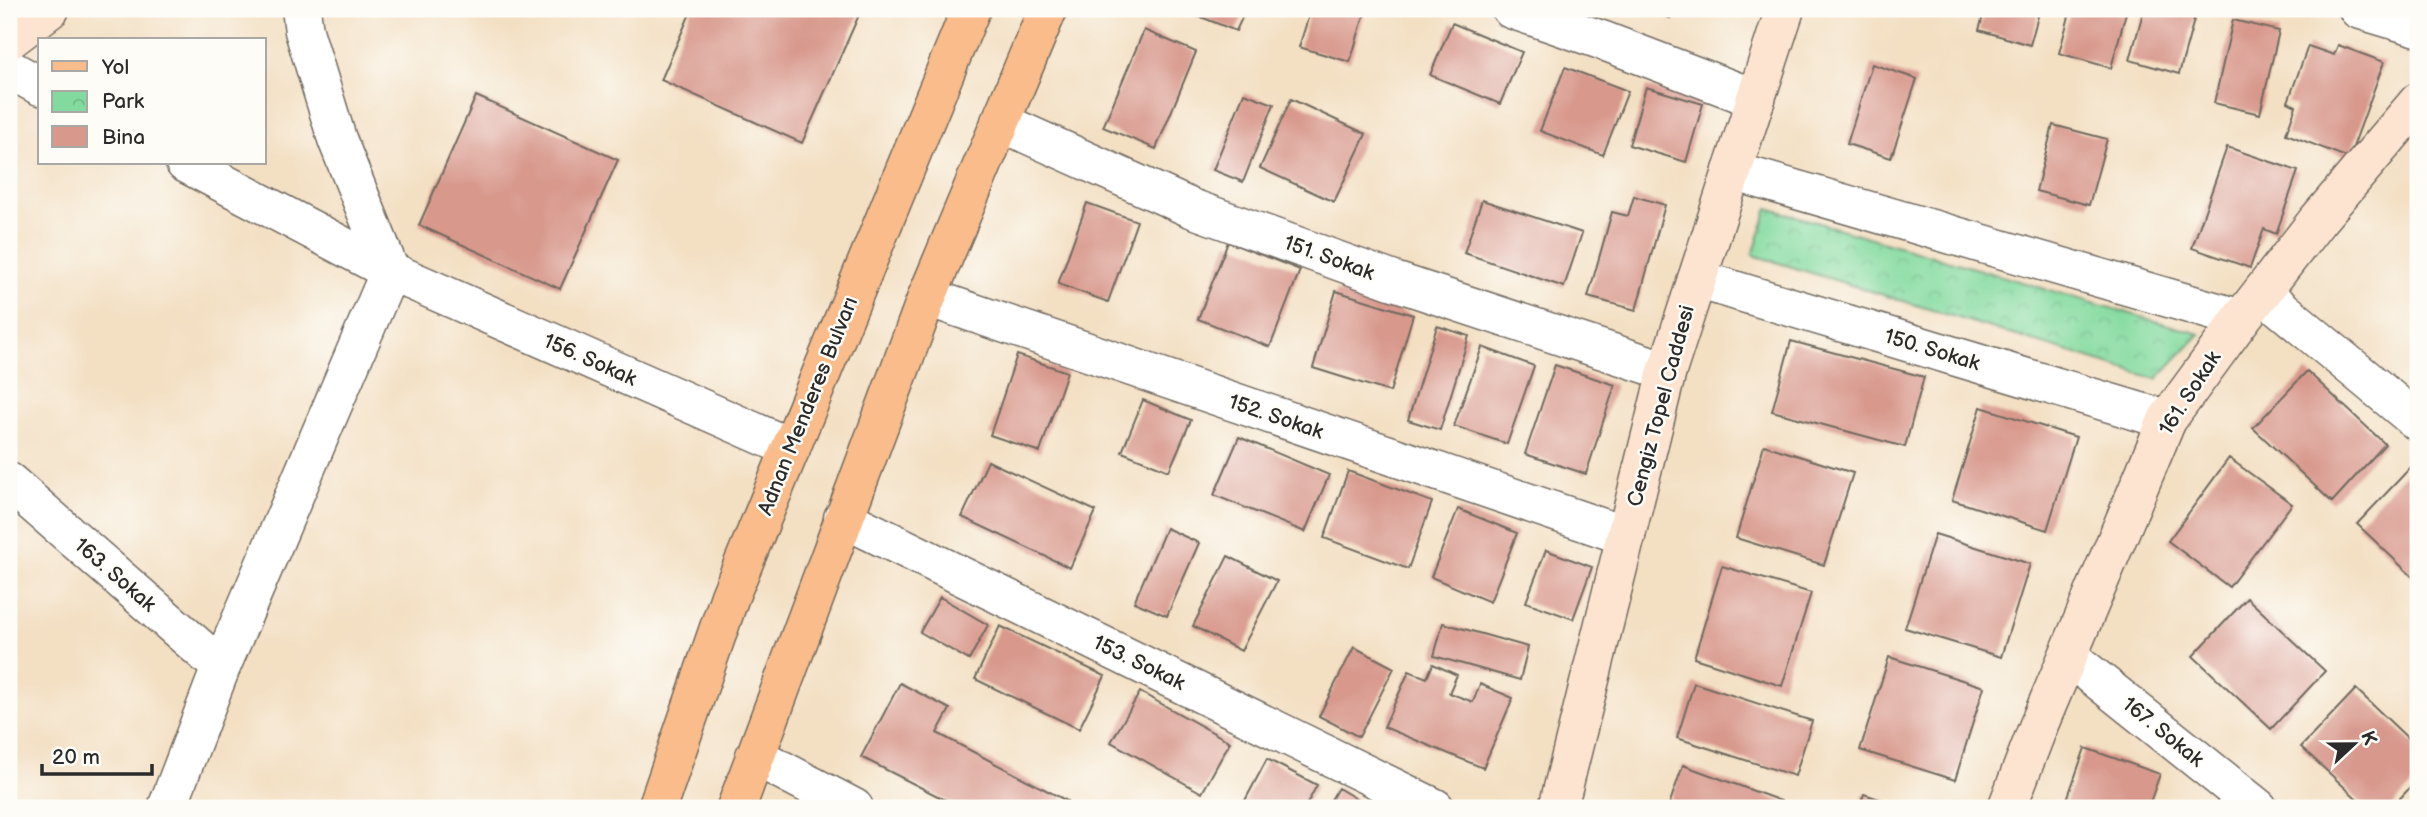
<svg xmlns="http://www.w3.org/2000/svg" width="2427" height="817" viewBox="0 0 2427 817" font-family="'Balsamiq Sans',sans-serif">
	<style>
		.park { fill: url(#park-crowns); stroke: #578265; stroke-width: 2 }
		.building { fill: #d8988c }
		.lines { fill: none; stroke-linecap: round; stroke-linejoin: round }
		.street-casing { stroke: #716a60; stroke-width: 41 }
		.secondary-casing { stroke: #716a60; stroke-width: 41 }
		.primary-casing { stroke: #716a60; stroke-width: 41 }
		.street { stroke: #fff; stroke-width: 38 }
		.secondary { stroke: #fde4d1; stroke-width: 38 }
		.primary { stroke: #fabc8b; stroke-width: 38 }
		.labels { text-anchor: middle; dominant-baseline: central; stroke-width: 5; stroke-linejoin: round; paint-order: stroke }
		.street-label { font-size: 21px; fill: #2b2b2b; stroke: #fdfcf7 }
	</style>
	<defs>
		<pattern id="park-crowns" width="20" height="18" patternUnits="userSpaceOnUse" patternTransform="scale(1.75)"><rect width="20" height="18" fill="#83da9f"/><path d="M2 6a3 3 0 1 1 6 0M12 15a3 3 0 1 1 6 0" fill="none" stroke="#71bb89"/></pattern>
	</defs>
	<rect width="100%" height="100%" fill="#fdfcf7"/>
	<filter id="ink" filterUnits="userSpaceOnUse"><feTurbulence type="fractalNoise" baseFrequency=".0143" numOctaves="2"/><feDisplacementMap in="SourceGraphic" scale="14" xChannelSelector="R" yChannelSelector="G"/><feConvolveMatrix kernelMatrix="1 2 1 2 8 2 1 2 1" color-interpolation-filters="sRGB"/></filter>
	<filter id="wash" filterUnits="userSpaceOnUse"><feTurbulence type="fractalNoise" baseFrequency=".00686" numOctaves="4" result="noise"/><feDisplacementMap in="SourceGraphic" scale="28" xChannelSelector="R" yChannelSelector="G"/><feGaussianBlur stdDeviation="1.57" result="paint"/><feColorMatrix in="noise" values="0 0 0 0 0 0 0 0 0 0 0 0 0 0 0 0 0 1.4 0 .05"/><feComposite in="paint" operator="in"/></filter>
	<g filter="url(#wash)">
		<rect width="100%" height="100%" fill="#f3dfc2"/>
		<!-- park -->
		<path class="park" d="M 1768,208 L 2200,334 L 2157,379 L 1753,255 Z"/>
		<g id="blocks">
			<!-- building -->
			<path class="building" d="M 508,9 L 530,9 L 526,17 Z
				M 692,9 L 846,9 L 859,15 L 802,143 L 661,80 Z
				M 1181,9 L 1246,9 L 1236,31 Z
				M 1311,9 L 1366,9 L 1350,62 L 1299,47 Z
				M 1641,9 L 1673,9 L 1670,18 Z
				M 1985,9 L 2040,9 L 2030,45 L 1979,30 Z
				M 2071,9 L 2127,9 L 2111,68 L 2059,53 Z
				M 2144,9 L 2197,9 L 2179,74 L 2130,60 Z
				M 2233,20 L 2279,31 L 2260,114 L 2214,103 Z
				M 1452,23 L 1522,52 L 1500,104 L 1430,75 Z
				M 1144,30 L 1196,52 L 1156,149 L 1103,127 Z
				M 2338,45 L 2384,62 L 2349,158 L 2286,134 L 2296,106 L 2288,102 L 2308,46 L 2334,55 Z
				M 1872,64 L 1917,79 L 1891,158 L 1847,144 Z
				M 1565,67 L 1628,91 L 1603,155 L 1540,131 Z
				M 1646,87 L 1703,104 L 1686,162 L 1629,145 Z
				M 1244,93 L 1274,104 L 1243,182 L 1213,170 Z
				M 476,96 L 618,160 L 560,289 L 419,225 Z
				M 1291,99 L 1366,134 L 1334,202 L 1260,168 Z
				M 2053,125 L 2107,139 L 2089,205 L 2036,191 Z
				M 2227,147 L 2298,171 L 2276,234 L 2264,229 L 2250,268 L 2192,248 Z
				M 1634,196 L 1665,205 L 1636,310 L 1588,297 L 1612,212 L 1628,216 Z
				M 1482,200 L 1582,233 L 1564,287 L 1464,253 Z
				M 1087,203 L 1137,221 L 1108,302 L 1058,284 Z
				M 1228,242 L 1300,270 L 1270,347 L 1198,319 Z
				M 1336,291 L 1413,315 L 1390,392 L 1313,368 Z
				M 1437,326 L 1469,336 L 1440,430 L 1408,420 Z
				M 1791,341 L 1924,377 L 1905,447 L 1772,411 Z
				M 1482,347 L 1534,366 L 1507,444 L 1454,426 Z
				M 1017,355 L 1067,372 L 1040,452 L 990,435 Z
				M 1555,365 L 1615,385 L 1586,474 L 1525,454 Z
				M 2307,371 L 2385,444 L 2332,502 L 2253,428 Z
				M 1143,400 L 1191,420 L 1169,471 L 1122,452 Z
				M 1981,407 L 2076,437 L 2047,530 L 1952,500 Z
				M 1239,437 L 1329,475 L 1305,532 L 1214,495 Z
				M 1764,445 L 1853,473 L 1824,565 L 1736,538 Z
				M 2229,458 L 2292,504 L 2229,587 L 2168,541 Z
				M 988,461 L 1096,511 L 1070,568 L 962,517 Z
				M 2411,467 L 2418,474 L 2418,582 L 2357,524 Z
				M 1348,471 L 1432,502 L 1408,569 L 1324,538 Z
				M 1458,509 L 1517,533 L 1490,602 L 1431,577 Z
				M 1166,528 L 1199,543 L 1167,616 L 1134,602 Z
				M 1935,534 L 2030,564 L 2001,657 L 1905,628 Z
				M 1546,550 L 1592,567 L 1573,619 L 1526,602 Z
				M 1228,556 L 1277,581 L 1241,651 L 1193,626 Z
				M 1722,566 L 1811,593 L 1782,686 L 1694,658 Z
				M 940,597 L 988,625 L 969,660 L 920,632 Z
				M 2247,598 L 2325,671 L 2271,729 L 2193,656 Z
				M 1443,623 L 1528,647 L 1520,680 L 1434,656 Z
				M 1000,626 L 1105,676 L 1079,729 L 975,679 Z
				M 1354,647 L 1394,668 L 1359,737 L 1319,716 Z
				M 1889,657 L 1984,687 L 1955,780 L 1860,750 Z
				M 1433,664 L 1457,675 L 1449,693 L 1473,702 L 1480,684 L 1513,698 L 1483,768 L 1384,727 L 1409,671 L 1427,678 Z
				M 900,683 L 950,709 L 937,733 L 1067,801 L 1063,808 L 961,808 L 861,757 Z
				M 1694,683 L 1812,721 L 1795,776 L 1677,738 Z
				M 2356,689 L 2418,748 L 2418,779 L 2391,808 L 2367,808 L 2301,747 Z
				M 1140,692 L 1230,742 L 1202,793 L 1111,742 Z
				M 2085,748 L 2160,774 L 2148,808 L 2064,808 Z
				M 1267,759 L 1317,785 L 1305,808 L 1241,808 Z
				M 1683,765 L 1800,808 L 1668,808 Z
				M 1338,788 L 1372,808 L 1326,808 Z
				M 1864,794 L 1906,808 L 1859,808 Z"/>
		</g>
	</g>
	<g filter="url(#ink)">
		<use href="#blocks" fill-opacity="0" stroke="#716a60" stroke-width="2"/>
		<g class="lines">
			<defs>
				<path id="street" d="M 1511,9 L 1604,41 L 1756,99
					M 2358,9 L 2418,27
					M 9,69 L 40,86
					M 1000,122 L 1191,208 L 1394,281 L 1667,371
					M 185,163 L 390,271 L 791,448
					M 1732,171 L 2241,319
					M 1697,279 L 2167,420
					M 2262,293 L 2418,422
					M 927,297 L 1626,536
					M 9,482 L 221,667
					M 843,518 L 1435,808
					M 2068,656 L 2258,808
					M 755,756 L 854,808
					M 167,808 L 221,667 L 390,271 L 337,139 L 304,31 L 301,9"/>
				<path id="secondary" d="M 9,40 L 50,9
					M 1558,808 L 1667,371 L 1785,9
					M 2007,808 L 2040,722 L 2167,420 L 2241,319 L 2317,221 L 2418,102"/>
				<path id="primary" d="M 657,808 L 730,596 L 971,9
					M 736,808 L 927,297 L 1048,9"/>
			</defs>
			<!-- street casing -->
			<use href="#street" class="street-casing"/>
			<!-- secondary casing -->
			<use href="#secondary" class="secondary-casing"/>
			<!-- primary casing -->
			<use href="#primary" class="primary-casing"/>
			<!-- street -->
			<use href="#street" class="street"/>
			<!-- secondary -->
			<use href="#secondary" class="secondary"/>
			<!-- primary -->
			<use href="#primary" class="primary"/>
		</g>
	</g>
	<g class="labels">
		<!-- street labels -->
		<g class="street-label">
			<text transform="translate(1329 258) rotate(20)">151. Sokak</text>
			<text transform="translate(1932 350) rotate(17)">150. Sokak</text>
			<text transform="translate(590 360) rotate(24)">156. Sokak</text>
			<text transform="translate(2190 393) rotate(-57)">161. Sokak</text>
			<text transform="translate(808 406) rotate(-68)">Adnan Menderes Bulvarı</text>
			<text transform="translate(1661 406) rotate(-75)">Cengiz Topel Caddesi</text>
			<text transform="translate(1276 417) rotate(19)">152. Sokak</text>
			<text transform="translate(115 575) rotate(41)">163. Sokak</text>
			<text transform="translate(1139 663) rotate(26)">153. Sokak</text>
			<text transform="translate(2163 732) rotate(39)">167. Sokak</text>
		</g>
	</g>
	<!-- margin -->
	<rect width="2427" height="817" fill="none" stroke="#fdfcf7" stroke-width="35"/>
	<!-- legend -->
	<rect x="38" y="38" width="228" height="126" fill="#fdfcf7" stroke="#a9a8a5" stroke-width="2"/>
	<rect x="52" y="61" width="35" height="10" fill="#fabc8b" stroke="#a9a8a5" stroke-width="2"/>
	<text x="102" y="74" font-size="21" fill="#2b2b2b">Yol</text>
	<rect x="52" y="91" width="35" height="21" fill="url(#park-crowns)" stroke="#a9a8a5" stroke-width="2"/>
	<text x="102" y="108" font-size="21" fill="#2b2b2b">Park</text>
	<rect x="52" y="126" width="35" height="21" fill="#d8988c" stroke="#a9a8a5" stroke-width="2"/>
	<text x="102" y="144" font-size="21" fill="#2b2b2b">Bina</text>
	<!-- north arrow -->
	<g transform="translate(2354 744) rotate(68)" stroke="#fdfcf7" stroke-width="5" paint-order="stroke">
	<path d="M0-5L12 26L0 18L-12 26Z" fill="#2b2b2b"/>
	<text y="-10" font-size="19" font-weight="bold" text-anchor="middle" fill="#2b2b2b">K</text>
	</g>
	<!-- scale -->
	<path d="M42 764v10h110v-10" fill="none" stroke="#2b2b2b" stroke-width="3.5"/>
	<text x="52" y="764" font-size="21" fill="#2b2b2b" stroke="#fdfcf7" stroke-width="5" paint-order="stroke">20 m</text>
</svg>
